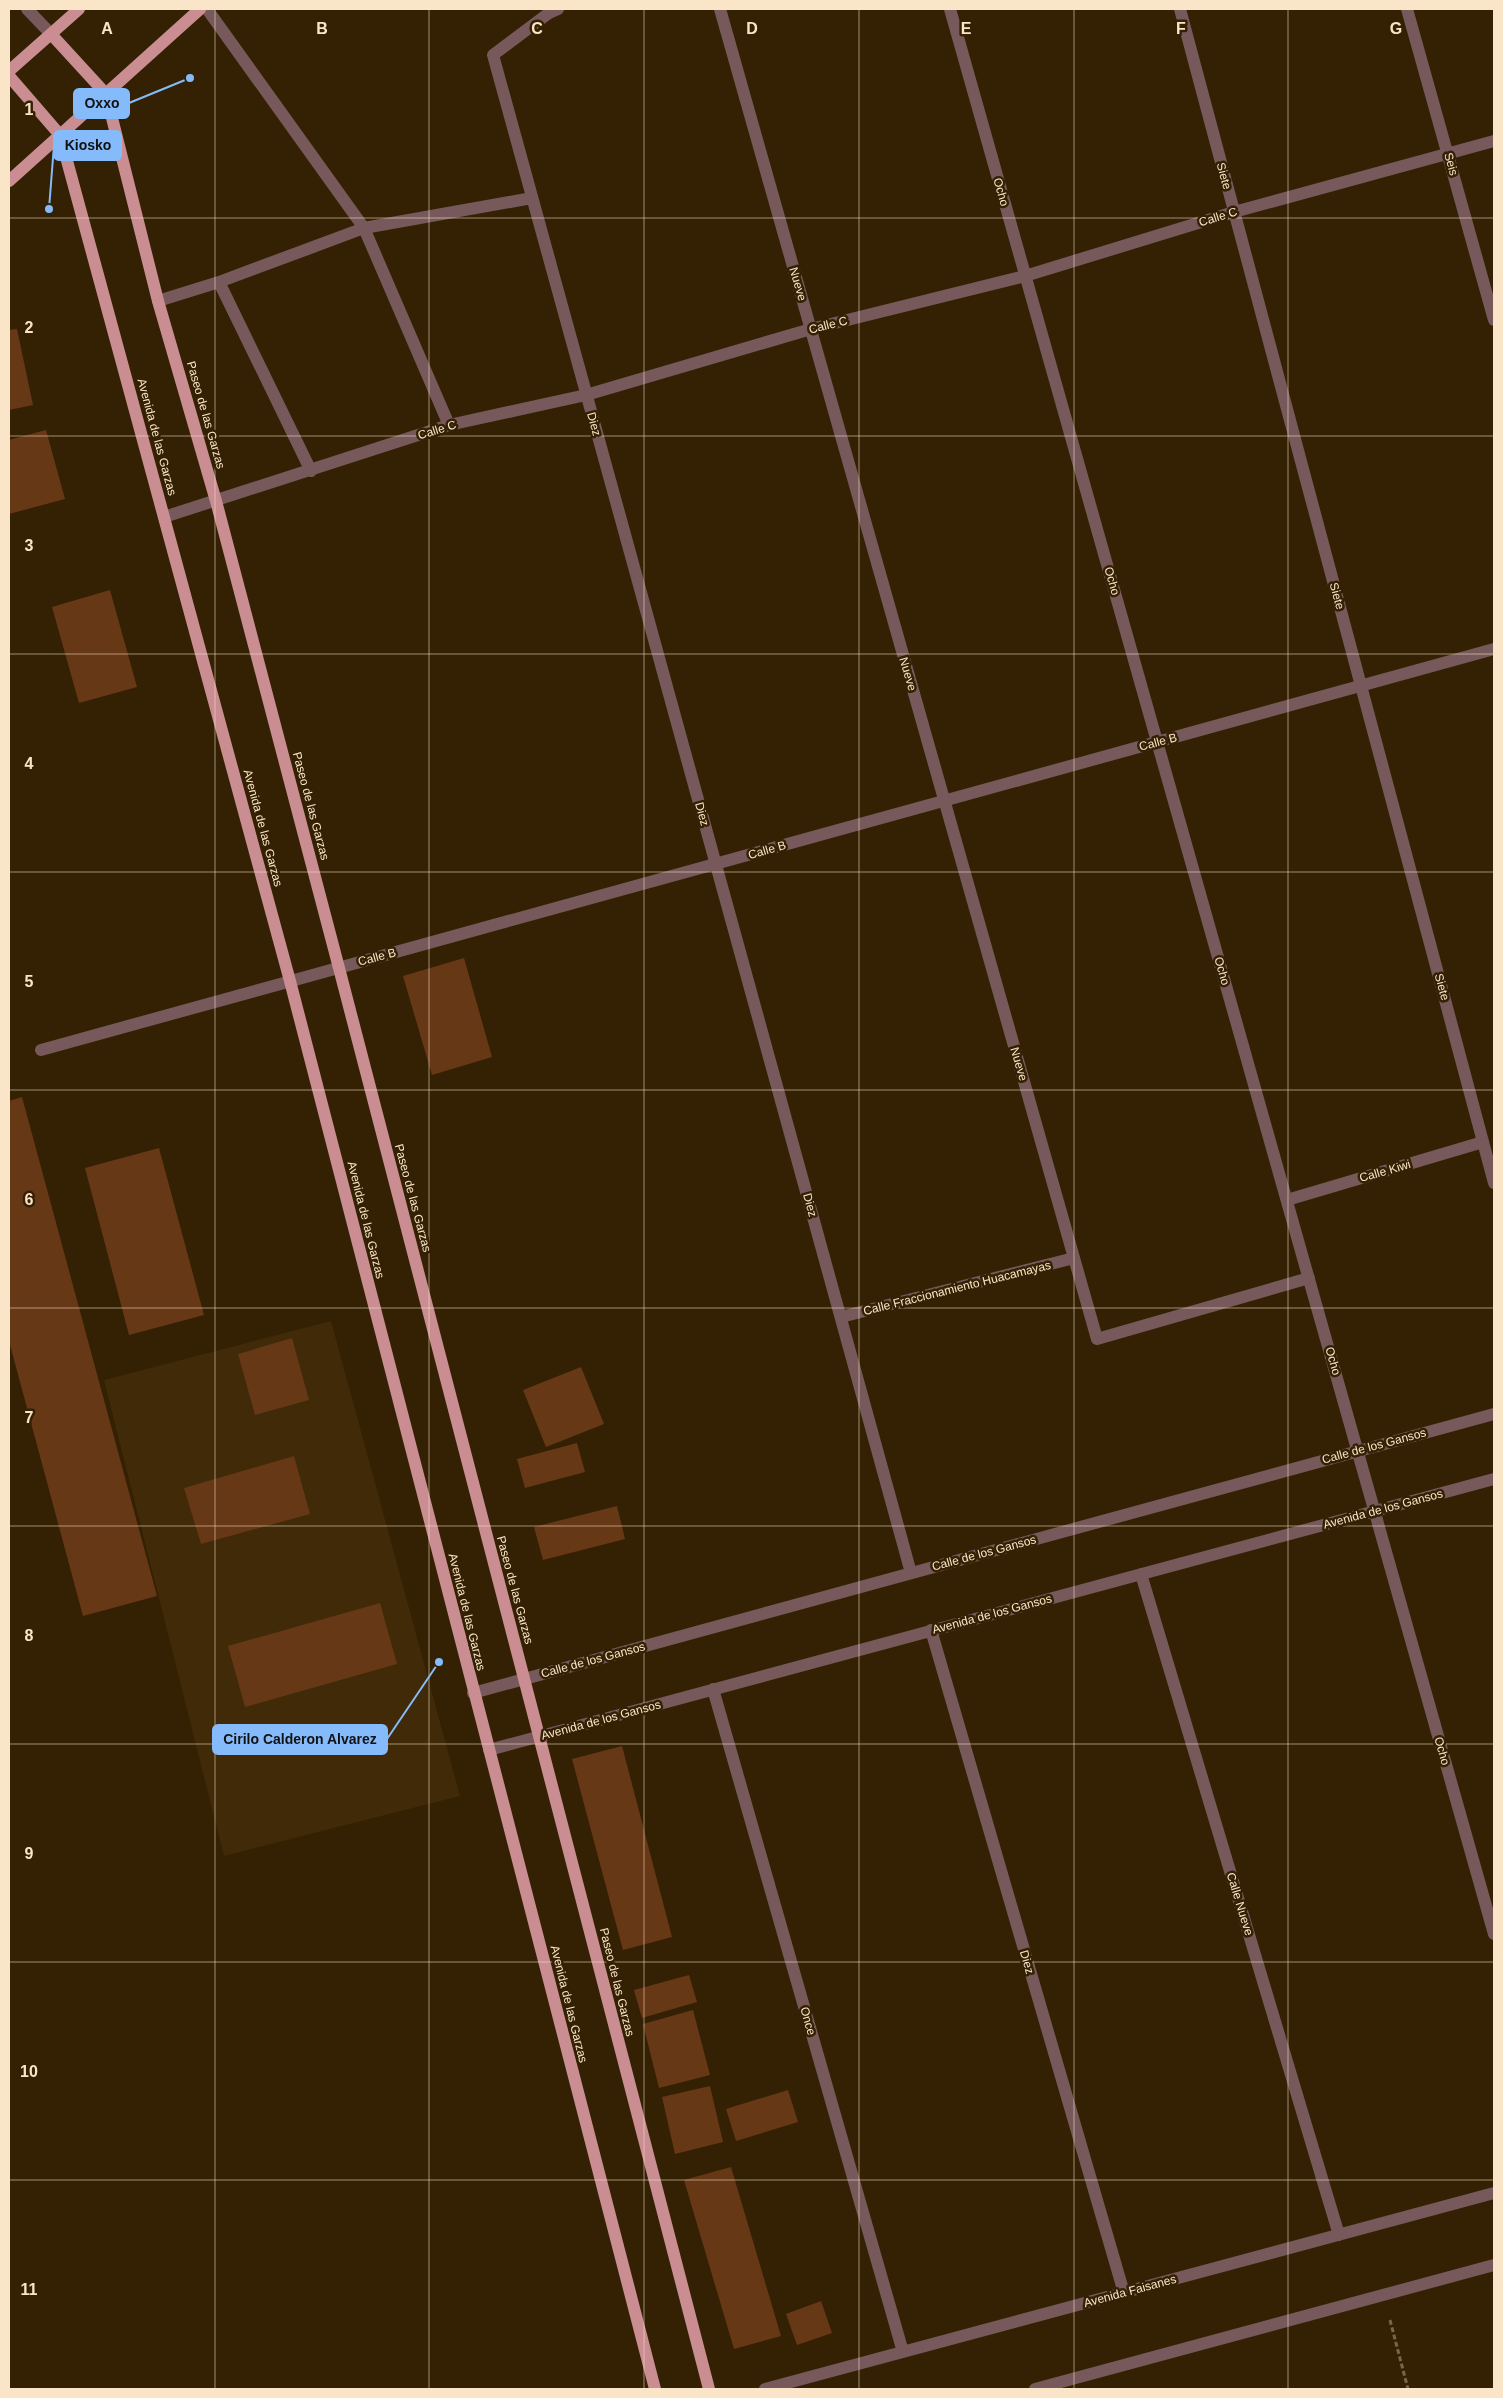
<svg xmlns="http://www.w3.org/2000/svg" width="1503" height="2398" viewBox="0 0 1503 2398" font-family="Arial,sans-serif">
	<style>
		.built { fill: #402a07 }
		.building { fill: #673816 }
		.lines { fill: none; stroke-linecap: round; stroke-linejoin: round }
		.path { stroke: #796547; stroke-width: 3; stroke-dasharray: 5 2.5; stroke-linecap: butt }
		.minor { stroke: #77595c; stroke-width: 12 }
		.major { stroke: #c98d92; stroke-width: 12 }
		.grid { fill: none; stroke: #fbe5c9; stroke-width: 1; stroke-opacity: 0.55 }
		.labels { text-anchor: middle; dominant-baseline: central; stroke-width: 5; stroke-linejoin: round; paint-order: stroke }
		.street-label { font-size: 12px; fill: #fbe5c9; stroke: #342103 }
		.grid-label { font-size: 16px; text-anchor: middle; font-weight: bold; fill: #fbe5c9; stroke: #342103; stroke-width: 5; stroke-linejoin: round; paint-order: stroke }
		.leader { fill: none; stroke: #85bbfb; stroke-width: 2 }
		.callout-dot { fill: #85bbfb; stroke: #342103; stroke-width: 2 }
		.callout { fill: #85bbfb; stroke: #85bbfb; stroke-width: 2 }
		.callout-label { font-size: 14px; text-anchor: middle; font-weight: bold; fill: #111 }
	</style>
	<rect width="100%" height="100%" fill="#342103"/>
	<!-- built -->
	<path class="built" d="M 331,1321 L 460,1796 L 224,1856 L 104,1380 Z"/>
	<!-- building -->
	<path class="building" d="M 17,329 L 33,405 L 9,410 L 9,330 Z
		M 46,430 L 65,499 L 9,514 L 9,440 Z
		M 110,590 L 137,687 L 79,703 L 52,607 Z
		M 464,958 L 492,1057 L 432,1075 L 403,976 Z
		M 22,1097 L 157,1596 L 83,1616 L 9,1341 L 9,1101 Z
		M 159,1148 L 204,1315 L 129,1335 L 85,1168 Z
		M 292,1338 L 309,1400 L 255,1415 L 238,1354 Z
		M 581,1367 L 604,1424 L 546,1447 L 523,1390 Z
		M 577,1443 L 585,1472 L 525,1488 L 517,1459 Z
		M 294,1456 L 310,1514 L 201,1544 L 184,1488 Z
		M 617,1506 L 625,1539 L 543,1560 L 534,1527 Z
		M 380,1603 L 397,1664 L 245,1707 L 228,1646 Z
		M 622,1746 L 672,1937 L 623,1950 L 572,1759 Z
		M 689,1975 L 697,2002 L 642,2018 L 634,1990 Z
		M 693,2010 L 710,2075 L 659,2088 L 643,2024 Z
		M 710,2086 L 723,2142 L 675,2154 L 662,2097 Z
		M 788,2090 L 798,2122 L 736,2141 L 726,2109 Z
		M 731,2167 L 781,2336 L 734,2349 L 684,2180 Z
		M 821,2301 L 832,2333 L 797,2345 L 786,2314 Z"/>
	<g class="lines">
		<!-- path -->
		<path class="path" d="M 1390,2320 L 1408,2389"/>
		<!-- minor -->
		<path class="minor" d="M 27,9 L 51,34
			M 207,9 L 364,228 L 449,425
			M 558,9 L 549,13 L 493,55 L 911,1573
			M 720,9 L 1097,1339 L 1309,1278
			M 950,9 L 1494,1934
			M 1180,9 L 1494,1183
			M 1407,9 L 1494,320
			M 219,282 L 311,471
			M 158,301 L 219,282 L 364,228 L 532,198
			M 164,517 L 449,425 L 586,395 L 811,329 L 1025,276 L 1234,212 L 1494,141
			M 41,1050 L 1494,649
			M 1287,1200 L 1483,1142
			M 841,1317 L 1074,1258
			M 1141,1574 L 1339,2235
			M 931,1630 L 1124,2293
			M 713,1689 L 903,2352
			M 473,1693 L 1494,1414
			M 489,1750 L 1494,1479
			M 765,2389 L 1494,2193
			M 1035,2389 L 1494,2265"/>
		<!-- major -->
		<path class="major" d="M 51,34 L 106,94 L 158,301 L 216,501 L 339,968 L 709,2389
			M 9,71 L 79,9
			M 9,76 L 60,135 L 290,981 L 655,2389
			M 9,181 L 200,9"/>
	</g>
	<!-- grid -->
	<path class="grid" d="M 215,9 L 215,2389M 429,9 L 429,2389M 644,9 L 644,2389M 859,9 L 859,2389M 1074,9 L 1074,2389M 1288,9 L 1288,2389M 9,218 L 1494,218M 9,436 L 1494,436M 9,654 L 1494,654M 9,872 L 1494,872M 9,1090 L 1494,1090M 9,1308 L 1494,1308M 9,1526 L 1494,1526M 9,1744 L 1494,1744M 9,1962 L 1494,1962M 9,2180 L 1494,2180"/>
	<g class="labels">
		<!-- street labels -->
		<g class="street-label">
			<text transform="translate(1451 164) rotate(74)">Seis</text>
			<text transform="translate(1224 176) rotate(75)">Siete</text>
			<text transform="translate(1001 192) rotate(74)">Ocho</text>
			<text transform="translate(1218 217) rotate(-17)">Calle C</text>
			<text transform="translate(798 284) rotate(74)">Nueve</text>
			<text transform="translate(828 325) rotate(-14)">Calle C</text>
			<text transform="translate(206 415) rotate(74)">Paseo de las Garzas</text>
			<text transform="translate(594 424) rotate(75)">Diez</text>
			<text transform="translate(437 430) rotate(-17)">Calle C</text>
			<text transform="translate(157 437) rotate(75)">Avenida de las Garzas</text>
			<text transform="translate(1112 581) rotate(74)">Ocho</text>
			<text transform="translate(1337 596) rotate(75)">Siete</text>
			<text transform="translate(908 674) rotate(74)">Nueve</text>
			<text transform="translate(1158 742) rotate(-15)">Calle B</text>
			<text transform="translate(311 806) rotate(75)">Paseo de las Garzas</text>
			<text transform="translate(702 814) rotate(75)">Diez</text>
			<text transform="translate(263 828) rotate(75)">Avenida de las Garzas</text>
			<text transform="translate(767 850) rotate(-16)">Calle B</text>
			<text transform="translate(377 957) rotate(-15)">Calle B</text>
			<text transform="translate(1222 971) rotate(74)">Ocho</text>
			<text transform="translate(1442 987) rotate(75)">Siete</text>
			<text transform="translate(1019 1064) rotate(74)">Nueve</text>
			<text transform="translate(1385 1171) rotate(-16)">Calle Kiwi</text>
			<text transform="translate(413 1198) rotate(75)">Paseo de las Garzas</text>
			<text transform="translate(810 1205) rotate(75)">Diez</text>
			<text transform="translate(366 1220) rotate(76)">Avenida de las Garzas</text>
			<text transform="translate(957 1288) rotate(-14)">Calle Fraccionamiento Huacamayas</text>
			<text transform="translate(1333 1361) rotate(74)">Ocho</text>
			<text transform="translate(1374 1446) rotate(-15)">Calle de los Gansos</text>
			<text transform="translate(1383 1509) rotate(-15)">Avenida de los Gansos</text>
			<text transform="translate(984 1553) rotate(-15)">Calle de los Gansos</text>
			<text transform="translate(515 1590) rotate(75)">Paseo de las Garzas</text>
			<text transform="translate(467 1612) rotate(76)">Avenida de las Garzas</text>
			<text transform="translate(992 1614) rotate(-15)">Avenida de los Gansos</text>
			<text transform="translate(593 1660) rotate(-15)">Calle de los Gansos</text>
			<text transform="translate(601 1720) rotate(-15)">Avenida de los Gansos</text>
			<text transform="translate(1442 1751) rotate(74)">Ocho</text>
			<text transform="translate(1240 1904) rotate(73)">Calle Nueve</text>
			<text transform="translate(1027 1962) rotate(74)">Diez</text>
			<text transform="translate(617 1982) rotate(76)">Paseo de las Garzas</text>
			<text transform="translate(569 2004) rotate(76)">Avenida de las Garzas</text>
			<text transform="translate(808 2021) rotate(74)">Once</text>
			<text transform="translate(1130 2291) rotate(-15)">Avenida Faisanes</text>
		</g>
	</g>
	<g class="grid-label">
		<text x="107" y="34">A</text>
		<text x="322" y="34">B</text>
		<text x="537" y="34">C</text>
		<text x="752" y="34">D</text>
		<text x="966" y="34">E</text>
		<text x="1181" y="34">F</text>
		<text x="1396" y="34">G</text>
		<text x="29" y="115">1</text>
		<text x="29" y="333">2</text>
		<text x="29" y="551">3</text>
		<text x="29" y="769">4</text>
		<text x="29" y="987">5</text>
		<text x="29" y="1205">6</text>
		<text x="29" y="1423">7</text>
		<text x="29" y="1641">8</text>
		<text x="29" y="1859">9</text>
		<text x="29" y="2077">10</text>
		<text x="29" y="2295">11</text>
	</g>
	<!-- callouts -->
	<path class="leader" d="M190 78L129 103M49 209L54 145M439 1662L387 1739"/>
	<g class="callout-dot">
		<circle cx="190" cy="78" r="5"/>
		<circle cx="49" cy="209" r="5"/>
		<circle cx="439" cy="1662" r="5"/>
	</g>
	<g class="callout">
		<rect x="74" y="89" width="55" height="29" rx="5"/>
		<rect x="54" y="131" width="67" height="29" rx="5"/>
		<rect x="213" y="1725" width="174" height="29" rx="5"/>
	</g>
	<g class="callout-label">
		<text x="102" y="108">Oxxo</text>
		<text x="88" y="150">Kiosko</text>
		<text x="300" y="1744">Cirilo Calderon Alvarez</text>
	</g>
	<!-- border -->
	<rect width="1503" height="2398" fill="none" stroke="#fbe5c9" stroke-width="20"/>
</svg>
